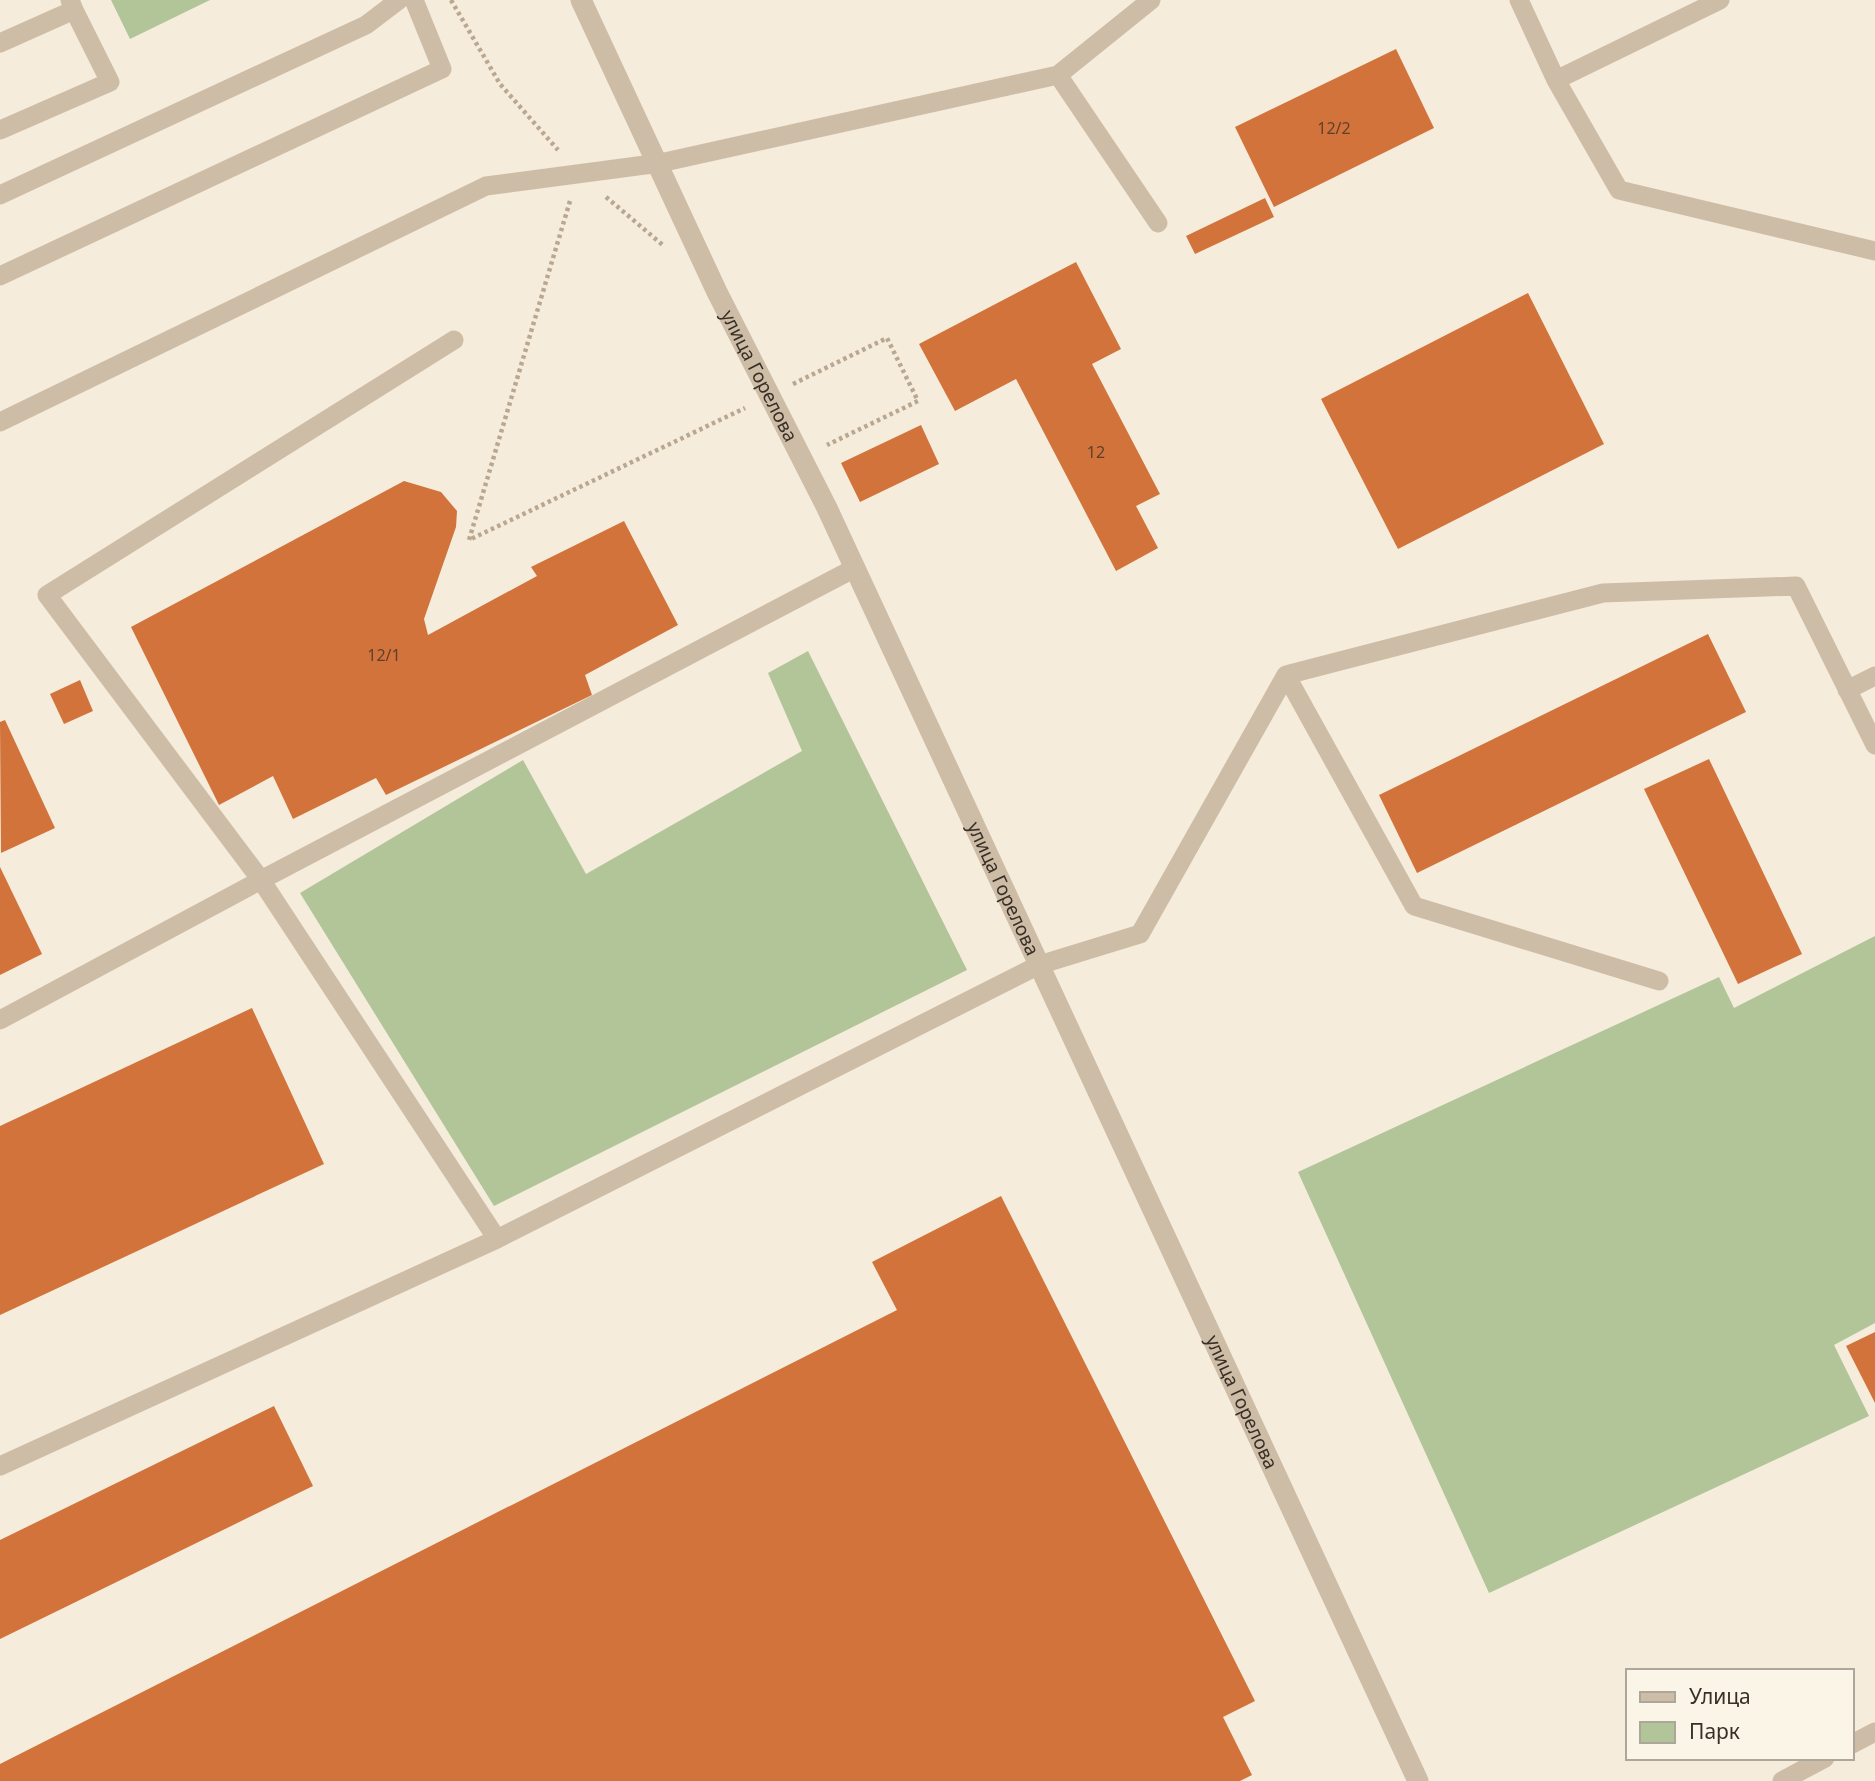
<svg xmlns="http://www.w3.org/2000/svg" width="1875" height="1781" viewBox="0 0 1875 1781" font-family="'Noto Sans',sans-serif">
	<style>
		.green { fill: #b1c599 }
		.building { fill: #d2733b }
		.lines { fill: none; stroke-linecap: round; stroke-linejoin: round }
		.path { stroke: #baa790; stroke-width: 4.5; stroke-dasharray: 3.5 3.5; stroke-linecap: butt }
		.lane { stroke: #cebda6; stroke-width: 19 }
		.street { stroke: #cebda6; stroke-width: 21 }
		.labels { text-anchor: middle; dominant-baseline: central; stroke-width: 6; stroke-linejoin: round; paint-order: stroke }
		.number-label { font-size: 16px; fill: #5f402c }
		.street-label { font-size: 19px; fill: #392f27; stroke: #fbf5e8 }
	</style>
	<rect width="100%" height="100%" fill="#f5ecdb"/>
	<!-- green -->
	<path class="green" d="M 111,0 L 210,0 L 130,39 Z
		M 808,651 L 967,970 L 494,1206 L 300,893 L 523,760 L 586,874 L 802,751 L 768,673 Z
		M 1875,936 L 1875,1323 L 1834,1345 L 1869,1416 L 1489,1593 L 1298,1172 L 1719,977 L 1734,1008 Z"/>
	<!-- building -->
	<path class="building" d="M 1396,49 L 1434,128 L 1274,207 L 1235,127 Z
		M 1265,198 L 1274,217 L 1195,254 L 1186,236 Z
		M 1076,262 L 1121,349 L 1092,364 L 1160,494 L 1136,506 L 1158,548 L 1116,571 L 1016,379 L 955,411 L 919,344 Z
		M 1528,293 L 1604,444 L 1398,549 L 1321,399 Z
		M 921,425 L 939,464 L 860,502 L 841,463 Z
		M 404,481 L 441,492 L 457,511 L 456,527 L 424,619 L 428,635 L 537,576 L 531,567 L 624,521 L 678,625 L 585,675 L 592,695 L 386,795 L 376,778 L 293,819 L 273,776 L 219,805 L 131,627 Z
		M 1708,634 L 1746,712 L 1417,873 L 1379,795 Z
		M 80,680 L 93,711 L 64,724 L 50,694 Z
		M 5,720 L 55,828 L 1,853 L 0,722 Z
		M 1709,759 L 1802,954 L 1738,984 L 1644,789 Z
		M 0,867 L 42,954 L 0,975 Z
		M 252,1008 L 324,1164 L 0,1315 L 0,1126 Z
		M 1001,1196 L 1255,1701 L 1223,1717 L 1252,1775 L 1240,1781 L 0,1781 L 0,1764 L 897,1310 L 872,1262 Z
		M 1875,1332 L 1875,1403 L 1846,1346 Z
		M 274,1406 L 313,1486 L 0,1639 L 0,1540 Z"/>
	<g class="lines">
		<!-- path -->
		<path class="path" d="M 451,0 L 500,84 L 558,150
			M 606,197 L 664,246
			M 570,201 L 469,540 L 745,408
			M 793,384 L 887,338 L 918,401 L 827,445"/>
		<!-- lane -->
		<path class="lane" d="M 1151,0 L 1058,75 L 1158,223
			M 1519,0 L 1556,80 L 1619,190 L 1875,251
			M 0,43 L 74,10 L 70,0
			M 1556,80 L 1720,0
			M 0,130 L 110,82 L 74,10
			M 0,195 L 366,25 L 399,0
			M 0,276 L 442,69 L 414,0
			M 454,340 L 47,595 L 261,880 L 855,568
			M 0,422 L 486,186 L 660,163 L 1058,75
			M 1286,675 L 1414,906 L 1659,981
			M 1847,690 L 1875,676
			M 0,1020 L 261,880 L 497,1239
			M 0,1466 L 497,1239 L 1039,965 L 1140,934 L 1286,675 L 1603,593 L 1796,586 L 1875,745
			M 1852,1744 L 1875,1732
			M 1782,1781 L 1825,1758"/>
		<!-- street -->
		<path class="street" id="s1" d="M 581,0 L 717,292 L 827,508 L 1418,1781"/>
	</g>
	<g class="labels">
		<!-- number labels -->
		<g class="number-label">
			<text x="1334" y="128">12/2</text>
			<text x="1096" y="452">12</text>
			<text x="384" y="655">12/1</text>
		</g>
		<!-- street labels -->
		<g class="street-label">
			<text stroke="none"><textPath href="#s1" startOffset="416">улица Горелова</textPath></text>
			<text stroke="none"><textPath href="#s1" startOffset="984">улица Горелова</textPath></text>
			<text stroke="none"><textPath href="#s1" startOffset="1550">улица Горелова</textPath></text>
		</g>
	</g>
	<!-- legend -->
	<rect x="1626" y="1669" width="228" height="91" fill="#fbf5e8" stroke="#ada69b" stroke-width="2"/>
	<rect x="1640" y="1692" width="35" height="10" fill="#cebda6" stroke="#ada69b" stroke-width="2"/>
	<text x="1689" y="1704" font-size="21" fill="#392f27">Улица</text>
	<rect x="1640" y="1722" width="35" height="21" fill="#b1c599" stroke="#ada69b" stroke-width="2"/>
	<text x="1689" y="1739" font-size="21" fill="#392f27">Парк</text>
</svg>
